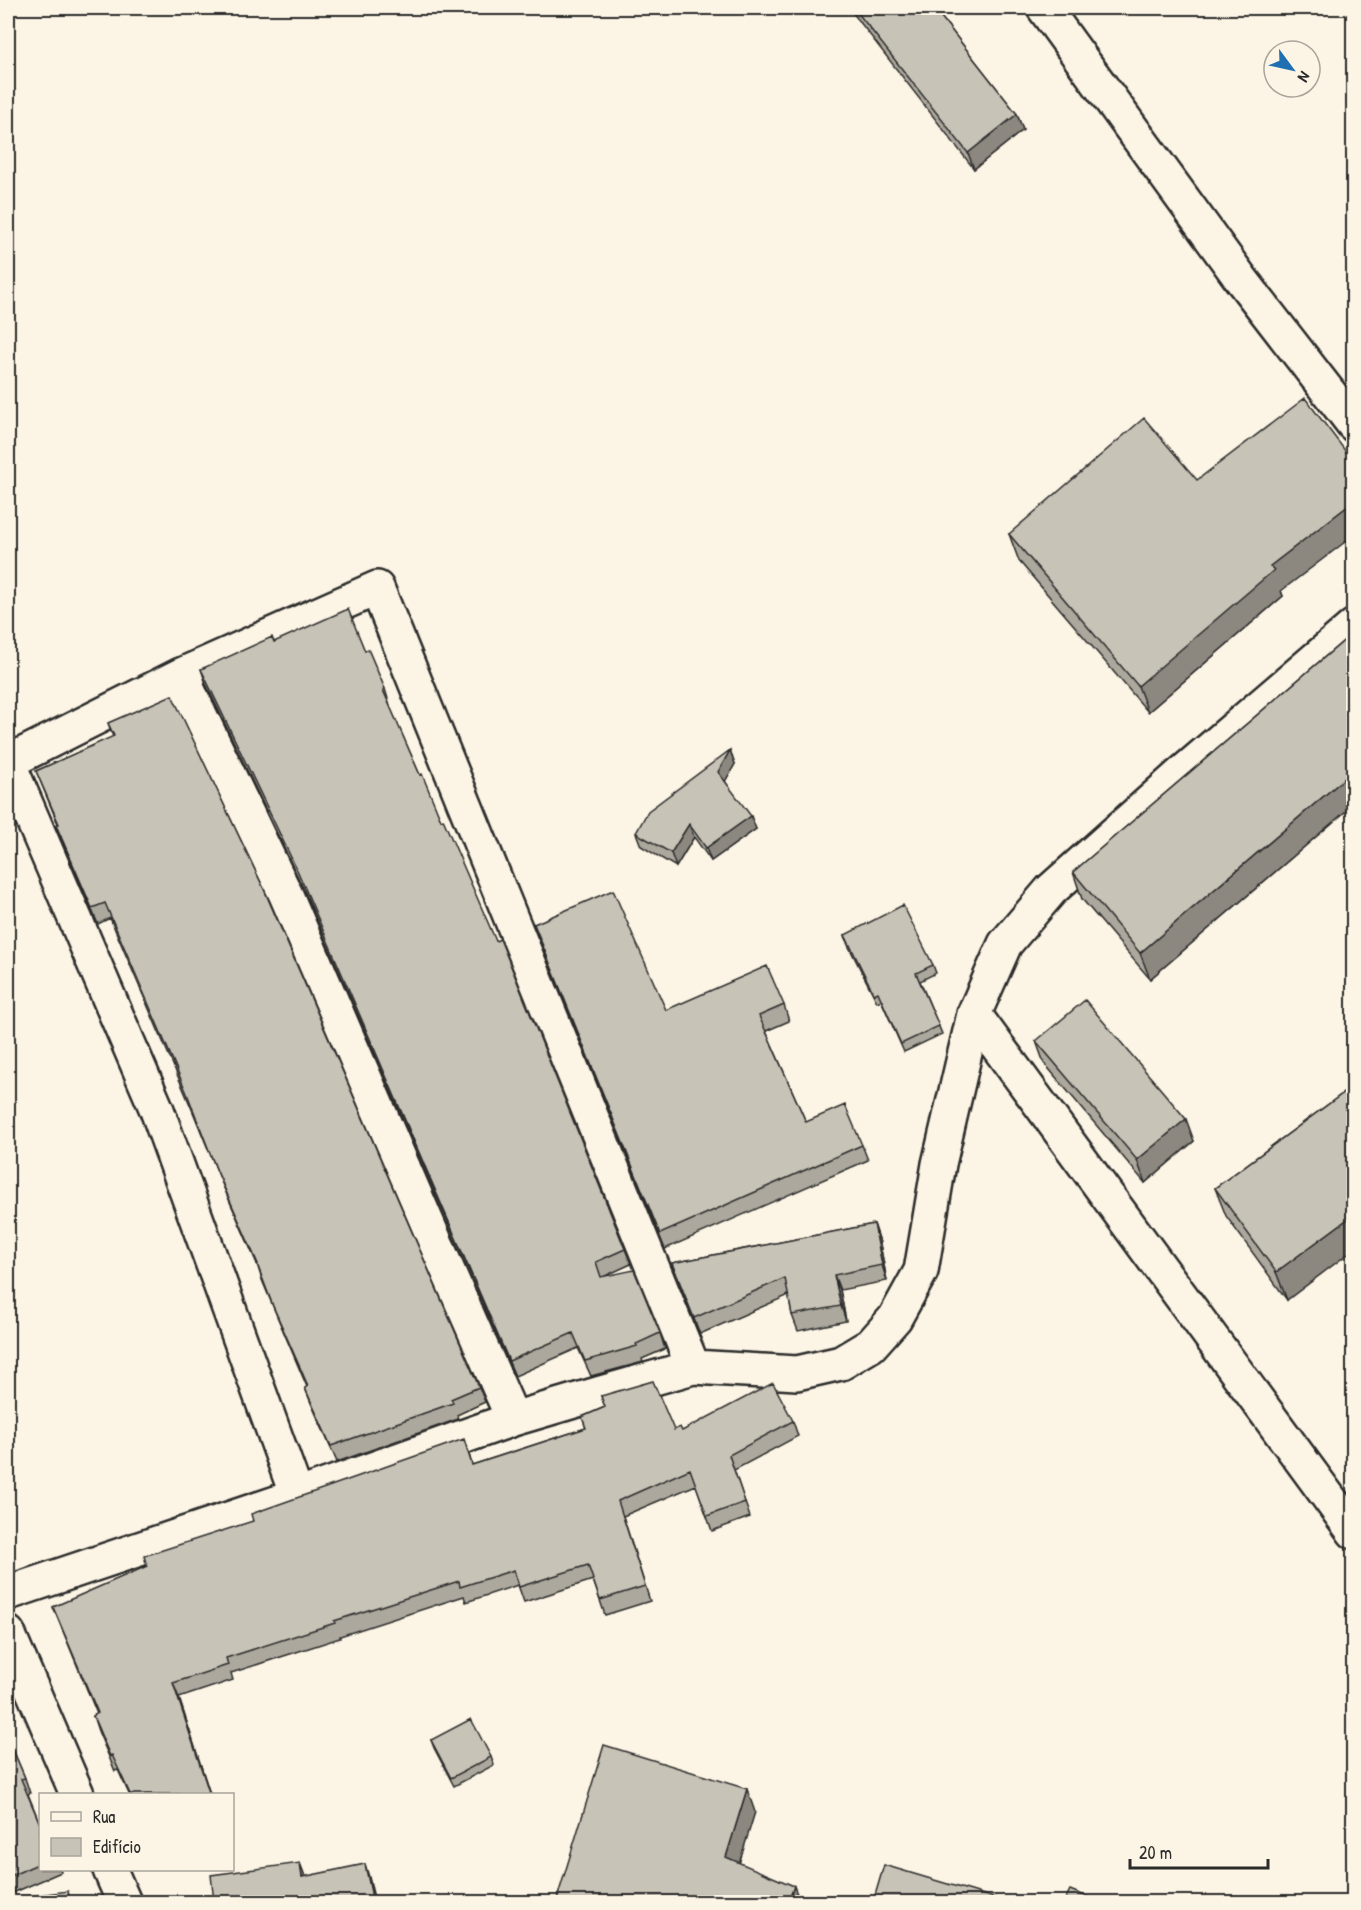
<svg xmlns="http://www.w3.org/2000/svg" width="1361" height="1910" viewBox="0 0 1361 1910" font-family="'Patrick Hand',sans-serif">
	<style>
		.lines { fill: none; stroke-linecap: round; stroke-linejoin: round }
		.minor-casing { stroke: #2b2b2b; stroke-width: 38 }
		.minor { stroke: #fcf5e5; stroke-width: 33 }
		.wall { fill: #aca89d; stroke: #2b2b2b; stroke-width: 1.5 }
		.shaded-wall { fill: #8c8880; stroke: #2b2b2b; stroke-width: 1.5 }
		.building { fill: #c8c3b7; stroke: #2b2b2b; stroke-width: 1.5 }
	</style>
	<rect width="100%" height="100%" fill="#fcf5e5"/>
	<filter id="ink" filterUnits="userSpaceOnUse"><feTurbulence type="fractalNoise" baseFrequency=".0167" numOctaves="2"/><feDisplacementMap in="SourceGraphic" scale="12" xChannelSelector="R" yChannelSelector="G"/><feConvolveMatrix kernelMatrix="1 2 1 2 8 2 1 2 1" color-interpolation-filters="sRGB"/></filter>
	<g filter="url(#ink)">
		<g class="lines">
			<defs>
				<path id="minor" d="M 1044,8 L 1241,279 L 1354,425
					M 181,675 L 286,895 L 441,1255 L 513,1419
					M 8,762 L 181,675 L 377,588 L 693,1367
					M 8,762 L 157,1110 L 297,1496
					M 974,1014 L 1354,1532
					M 8,1593 L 297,1496 L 513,1419 L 601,1393 L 693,1367 L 797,1373 L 841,1363 L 871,1345 L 895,1318 L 921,1271 L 939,1164 L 974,1014 L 1005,944 L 1051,890 L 1180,775 L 1354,626
					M 8,1633 L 77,1794
					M 110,1870 L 124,1902"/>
			</defs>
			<!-- minor casing -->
			<use href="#minor" class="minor-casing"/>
			<!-- minor -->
			<use href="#minor" class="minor"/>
		</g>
		<!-- wall -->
		<path class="wall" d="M 688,8 L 706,8 L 705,10 Z
			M 849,8 L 934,8 L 1017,114 L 1023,130 L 974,169 Z
			M 1009,534 L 1281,591 L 1283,596 L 1148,712 L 1019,561 Z
			M 1353,633 L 1353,805 L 1150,979 L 1082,899 L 1073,872 Z
			M 274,642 L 365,651 L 385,689 L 390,705 L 389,705 L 420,775 L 441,820 L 625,1249 L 631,1264 L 605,1276 L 660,1333 L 665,1349 L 642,1359 L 643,1362 L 591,1376 L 578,1348 L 515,1376 L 303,888 L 206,684 L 201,669 Z
			M 108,723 L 479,1387 L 485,1402 L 457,1415 L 458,1419 L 337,1462 L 311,1403 L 305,1388 L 307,1387 L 279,1321 L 262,1280 L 257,1264 L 223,1186 L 191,1107 L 110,918 L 98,924 L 62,840 L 56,825 L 58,824 L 36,771 L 113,737 Z
			M 730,750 L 735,764 L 725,781 L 756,829 L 711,861 L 694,837 L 676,867 L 641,846 L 636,833 Z
			M 534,924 L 666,1010 L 784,1005 L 789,1021 L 766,1031 L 806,1122 L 862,1145 L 868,1160 L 665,1249 Z
			M 845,935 L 933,965 L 936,973 L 920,981 L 942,1034 L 904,1052 L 881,1000 L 877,1002 L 847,943 Z
			M 1036,1041 L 1194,1141 L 1145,1183 L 1044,1063 Z
			M 1353,1086 L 1287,1300 L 1226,1216 L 1215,1188 Z
			M 874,1224 L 879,1239 L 887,1281 L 840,1290 L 846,1321 L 798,1331 L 792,1315 L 789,1295 L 700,1334 L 672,1263 Z
			M 601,1396 L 674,1430 L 682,1431 L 793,1421 L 798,1436 L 734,1470 L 750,1517 L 712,1531 L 696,1485 L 623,1516 L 650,1601 L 605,1615 L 593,1580 L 524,1602 L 518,1585 L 466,1602 L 464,1596 L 340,1636 L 340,1638 L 231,1673 L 233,1680 L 179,1698 L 210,1794 L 129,1794 L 118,1770 L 115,1771 L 98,1731 L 93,1716 L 97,1714 L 53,1607 L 469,1454 L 472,1465 L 586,1428 L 582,1417 L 605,1407 Z
			M 8,1738 L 25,1778 L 30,1793 L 28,1794 L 40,1824 L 40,1869 L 60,1869 L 61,1872 L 8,1895 Z
			M 431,1740 L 491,1757 L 494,1765 L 454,1786 L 434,1748 Z"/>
		<!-- shaded-wall -->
		<path class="shaded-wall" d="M 1017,114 L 1023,130 L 974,169 L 968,153 Z
			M 1353,502 L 1353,536 L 1281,591 L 1283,596 L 1148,712 L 1138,686 L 1270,566 Z
			M 730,750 L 735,764 L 723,785 L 718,772 Z
			M 1353,771 L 1353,805 L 1150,979 L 1140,953 Z
			M 751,816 L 756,829 L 711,861 L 706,848 Z
			M 689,824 L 694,837 L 676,867 L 671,853 Z
			M 1186,1119 L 1194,1141 L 1145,1183 L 1137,1160 Z
			M 1353,1215 L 1353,1250 L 1287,1300 L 1276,1272 Z
			M 874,1224 L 879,1239 L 887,1281 L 882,1265 Z
			M 834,1275 L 840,1290 L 846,1321 L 841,1306 Z
			M 173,1683 L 179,1698 L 210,1794 Z
			M 747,1789 L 755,1812 L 734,1880 L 726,1857 Z
			M 300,1863 L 305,1876 L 307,1890 L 302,1877 Z
			M 365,1864 L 369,1877 L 375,1902 L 373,1902 Z
			M 794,1886 L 800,1902 L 788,1902 Z"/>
		<!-- building -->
		<path class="building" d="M 854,8 L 934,8 L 1017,114 L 968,153 Z
			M 1305,398 L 1353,461 L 1353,502 L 1270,566 L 1274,570 L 1138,686 L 1009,534 L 1144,418 L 1197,480 Z
			M 348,609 L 365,651 L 368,649 L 385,689 L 383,690 L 420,775 L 422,774 L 441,820 L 443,819 L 496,941 L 500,939 L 625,1249 L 596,1262 L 601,1277 L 634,1270 L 660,1333 L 636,1344 L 637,1346 L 585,1361 L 573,1333 L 509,1361 L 298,872 L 201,669 L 272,637 L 274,642 Z
			M 1353,633 L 1353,771 L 1140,953 L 1073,872 Z
			M 172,695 L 263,887 L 479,1387 L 451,1399 L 453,1403 L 331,1446 L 305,1388 L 308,1386 L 273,1306 L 257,1264 L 258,1264 L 217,1171 L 186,1091 L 105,903 L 92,908 L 56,825 L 59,824 L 36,771 L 114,736 L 108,723 Z
			M 730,750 L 718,772 L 751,816 L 706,848 L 689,824 L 671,853 L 636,833 L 648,811 Z
			M 613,890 L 666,1010 L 767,966 L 784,1005 L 759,1016 L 806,1122 L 845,1105 L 862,1145 L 660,1234 L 534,924 Z
			M 903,905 L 933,965 L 916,973 L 939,1026 L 901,1044 L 878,992 L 874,994 L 845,935 Z
			M 1085,1000 L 1186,1119 L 1137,1160 L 1036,1041 Z
			M 1353,1086 L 1353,1215 L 1276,1272 L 1215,1188 Z
			M 874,1224 L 882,1265 L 834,1275 L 841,1306 L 792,1315 L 785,1278 L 694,1318 L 672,1263 Z
			M 653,1381 L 674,1430 L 680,1427 L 682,1431 L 773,1383 L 793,1421 L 729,1455 L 745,1502 L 707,1516 L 690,1469 L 618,1501 L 645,1586 L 600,1600 L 588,1565 L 519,1587 L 514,1570 L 460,1587 L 459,1581 L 334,1621 L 335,1623 L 226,1658 L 228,1665 L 173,1683 L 209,1792 L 202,1794 L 130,1794 L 112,1755 L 110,1756 L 93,1716 L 98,1713 L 53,1607 L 147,1566 L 144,1556 L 253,1521 L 251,1514 L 464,1439 L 472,1465 L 586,1428 L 582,1417 L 605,1407 L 601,1396 Z
			M 471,1719 L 491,1757 L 451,1778 L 431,1740 Z
			M 8,1738 L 25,1778 L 21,1779 L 40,1824 L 40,1863 L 8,1877 Z
			M 604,1745 L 747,1789 L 726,1857 L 794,1886 L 788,1902 L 556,1902 Z
			M 300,1863 L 302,1877 L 365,1864 L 373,1902 L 214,1902 L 211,1875 Z
			M 884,1865 L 1008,1902 L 873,1902 Z
			M 1070,1890 L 1100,1902 L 1064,1902 Z
			M 68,1891 L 70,1900 L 66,1902 L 8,1902 L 8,1899 Z"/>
	</g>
	<!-- margin -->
	<rect width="1361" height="1910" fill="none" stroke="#fcf5e5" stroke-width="30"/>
	<rect x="15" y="15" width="1331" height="1880" fill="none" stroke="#2b2b2b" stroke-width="2" filter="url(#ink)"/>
	<!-- legend -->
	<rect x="39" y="1793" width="195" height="78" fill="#fcf5e5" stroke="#a8a49b" stroke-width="1.5"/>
	<rect x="51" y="1812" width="30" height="9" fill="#fcf5e5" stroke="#a8a49b" stroke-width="1.5"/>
	<text x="93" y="1823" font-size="18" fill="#2b2b2b">Rua</text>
	<rect x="51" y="1838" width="30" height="18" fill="#c8c3b7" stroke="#a8a49b" stroke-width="1.5"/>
	<text x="93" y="1853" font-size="18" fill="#2b2b2b">Edifício</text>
	<!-- north arrow -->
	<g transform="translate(1292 69) rotate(123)"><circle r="28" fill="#fcf5e5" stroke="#a8a49b" stroke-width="1.5"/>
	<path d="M0-4.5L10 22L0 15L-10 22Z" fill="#1f6fb2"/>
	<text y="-9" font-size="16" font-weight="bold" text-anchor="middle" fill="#2b2b2b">N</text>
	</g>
	<!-- scale -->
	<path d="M1130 1859v9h138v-9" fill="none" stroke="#2b2b2b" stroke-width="3"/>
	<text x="1139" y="1859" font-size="18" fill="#2b2b2b" stroke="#fcf5e5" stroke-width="4.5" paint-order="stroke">20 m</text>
</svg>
